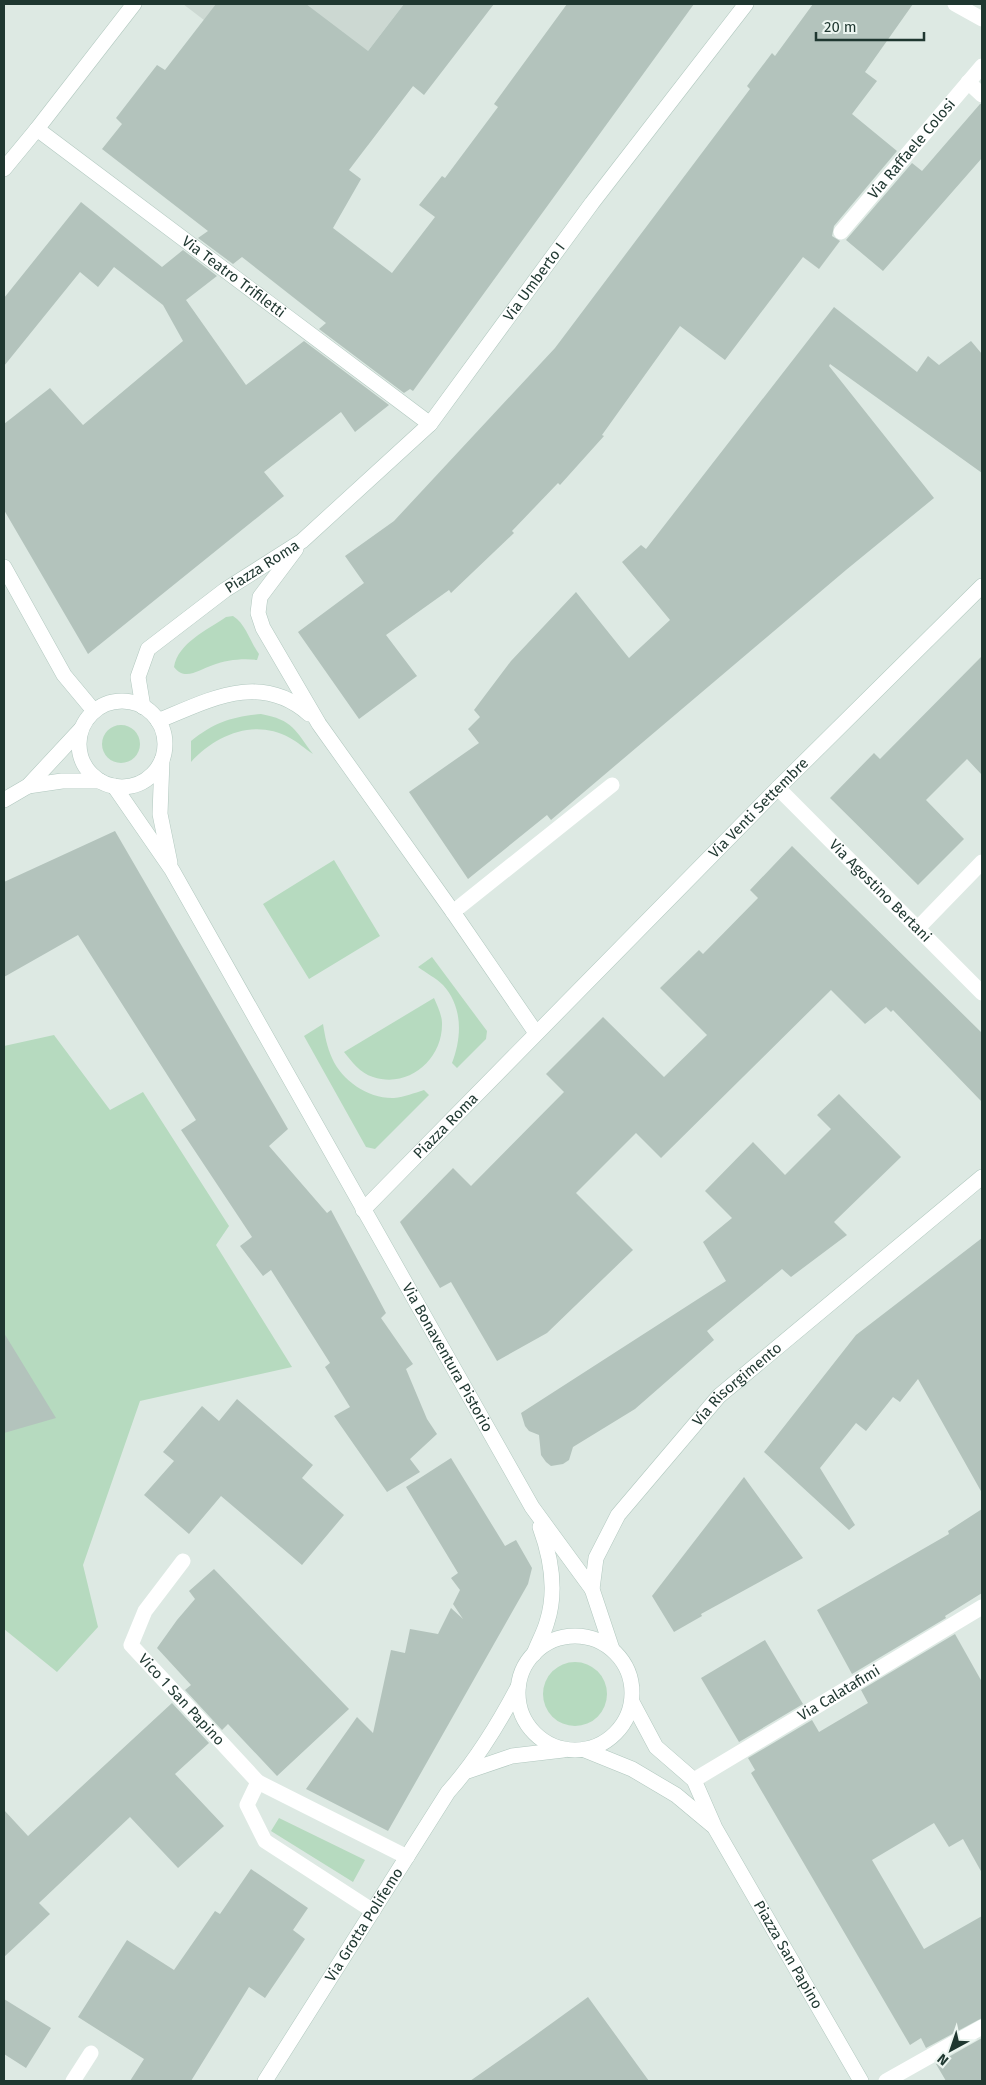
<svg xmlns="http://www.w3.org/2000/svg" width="986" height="2085" viewBox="0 0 986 2085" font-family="'Fira Sans',sans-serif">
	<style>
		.built { fill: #ccd8d2 }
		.grass { fill: #b6dabf }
		.building { fill: #b3c3bc }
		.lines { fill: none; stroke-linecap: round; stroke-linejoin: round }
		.secondary-casing { stroke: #b1c8bf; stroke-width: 16 }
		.street { stroke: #fff; stroke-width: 15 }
		.secondary { stroke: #fff; stroke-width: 15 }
		.labels { text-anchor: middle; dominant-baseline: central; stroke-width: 4.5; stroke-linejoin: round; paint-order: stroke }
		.street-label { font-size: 15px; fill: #1f3730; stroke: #edf6f1 }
	</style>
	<rect width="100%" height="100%" fill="#dde9e3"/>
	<!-- built -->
	<path class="built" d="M 183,4 L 404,4 L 368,51 L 413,86 L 368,145 Z"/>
	<!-- grass -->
	<path class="grass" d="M 233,616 C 246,624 250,642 259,654 L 257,660 C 243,658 226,660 213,665 C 200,669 185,682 174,667 C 178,643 207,630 226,617 Z
		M 261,714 C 293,720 295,730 313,754 C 305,749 298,742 290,738 C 254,718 216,735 191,762 L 191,741 C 215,722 231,717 261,714 Z
		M102 744a19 19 0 1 1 38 0a19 19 0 1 1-38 0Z
		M 334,860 L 380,936 L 309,979 L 263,904 Z
		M 432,957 L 487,1031 L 486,1039 L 457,1068 L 452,1063 C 462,1037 463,1007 443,985 C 436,978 426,973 418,967 Z
		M 434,998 C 437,1005 442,1015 442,1023 C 443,1059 409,1089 373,1077 C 360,1073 352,1062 344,1052 Z
		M 323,1024 C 325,1036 327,1047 332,1058 C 342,1081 369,1099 394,1098 C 405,1097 414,1093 424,1090 L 429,1095 L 375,1149 L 366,1147 L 304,1036 Z
		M 54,1035 L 110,1110 L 143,1092 L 229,1226 L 216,1245 L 292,1367 L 140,1401 L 83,1565 L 98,1627 L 57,1672 L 4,1629 L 4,1046 Z
		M543 1694a32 32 0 1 1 64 0a32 32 0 1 1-64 0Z
		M 279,1818 L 365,1860 L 353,1882 L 271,1831 Z"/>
	<!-- building -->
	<path class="building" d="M 216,4 L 306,4 L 368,51 L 404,4 L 494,4 L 424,95 L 413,86 L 349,170 L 361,179 L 333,228 L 392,273 L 435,217 L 419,205 L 442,176 L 445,178 L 498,107 L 494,104 L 567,4 L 694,4 L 413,391 L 410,389 L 404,393 L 319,329 L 326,323 L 242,257 L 233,264 L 198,238 L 208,231 L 102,149 L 122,124 L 116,118 L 157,65 L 165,70 Z
		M 813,4 L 913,4 L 865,72 L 877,81 L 852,114 L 897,151 L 834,226 L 832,236 L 840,241 L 819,269 L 803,257 L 725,360 L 680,326 L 602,435 L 604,436 L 560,485 L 558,483 L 512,531 L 514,533 L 451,593 L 449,590 L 386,635 L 417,676 L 359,719 L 298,632 L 364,583 L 345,556 L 394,521 L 555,348 L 750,89 L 747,86 L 772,53 L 775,56 Z
		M 980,104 L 982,104 L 982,158 L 883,271 L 846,240 L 912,163 L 922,171 Z
		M 81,202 L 162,267 L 183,250 L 217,276 L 186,300 L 246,385 L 304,341 L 389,405 L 355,432 L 341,412 L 264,472 L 284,496 L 88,654 L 4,510 L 4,424 L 50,388 L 83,425 L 183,341 L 163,305 L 114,267 L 98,287 L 80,272 L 4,366 L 4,298 Z
		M 834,307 L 917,372 L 928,356 L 939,365 L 971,341 L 982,354 L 982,473 L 830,364 L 829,366 L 934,498 L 846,570 L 551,820 L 547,815 L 468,879 L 409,792 L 479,743 L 468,729 L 480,717 L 474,710 L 511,661 L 576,592 L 629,658 L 670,620 L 622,562 L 641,545 L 646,549 Z
		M 982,656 L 982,775 L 967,759 L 926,800 L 964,839 L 918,885 L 830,798 L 874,753 L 880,759 Z
		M 115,831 L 288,1129 L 269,1146 L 327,1213 L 331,1210 L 386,1313 L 381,1318 L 413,1364 L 406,1369 L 427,1419 L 437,1434 L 410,1459 L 420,1472 L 387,1492 L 334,1416 L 350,1407 L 325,1367 L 330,1363 L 271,1270 L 263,1276 L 240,1246 L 252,1237 L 181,1130 L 196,1120 L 78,935 L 4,977 L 4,882 Z
		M 792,846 L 982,1033 L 982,1102 L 893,1010 L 891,1012 L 886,1007 L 865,1024 L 831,990 L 661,1158 L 636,1133 L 576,1193 L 633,1250 L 547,1333 L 497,1361 L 451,1282 L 440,1288 L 400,1222 L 453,1168 L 471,1186 L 564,1092 L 546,1074 L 603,1017 L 664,1077 L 707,1035 L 660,988 L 699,950 L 703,954 L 758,898 L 750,890 Z
		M 839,1094 L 901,1157 L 834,1222 L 847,1235 L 791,1277 L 782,1269 L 707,1331 L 714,1340 L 635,1409 L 573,1447 L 569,1460 L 563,1464 L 551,1466 L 546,1462 L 541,1455 L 539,1435 L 529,1431 L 525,1426 L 521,1413 L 726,1281 L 703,1242 L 732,1218 L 705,1191 L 753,1142 L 785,1175 L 831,1129 L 817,1115 Z
		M 982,1238 L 982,1493 L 918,1379 L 900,1402 L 893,1397 L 866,1431 L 856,1423 L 820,1468 L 855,1525 L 849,1530 L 764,1452 L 856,1335 Z
		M 4,1333 L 56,1418 L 4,1433 Z
		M 237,1399 L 313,1465 L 302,1478 L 344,1515 L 302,1565 L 221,1496 L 189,1534 L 144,1495 L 174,1461 L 163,1452 L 202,1406 L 219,1421 Z
		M 451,1458 L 505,1546 L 516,1540 L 532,1568 L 528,1584 L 388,1831 L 306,1789 L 357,1717 L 373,1733 L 391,1650 L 405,1653 L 410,1629 L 438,1634 L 451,1608 L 463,1619 L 453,1604 L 460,1590 L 451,1578 L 458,1573 L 406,1487 Z
		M 744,1477 L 803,1558 L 701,1614 L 702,1616 L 674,1632 L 652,1596 Z
		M 982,1509 L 982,1593 L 945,1616 L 946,1618 L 852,1674 L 817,1610 L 949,1534 L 948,1531 Z
		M 214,1569 L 349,1709 L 277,1776 L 228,1724 L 222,1730 L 185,1690 L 191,1685 L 157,1648 L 177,1620 L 195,1599 L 189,1591 Z
		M 955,1634 L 982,1682 L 982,1873 L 963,1839 L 949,1847 L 934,1823 L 872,1860 L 924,1949 L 982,1916 L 982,2018 L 926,2048 L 921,2038 L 910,2045 L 751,1773 L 755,1770 L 748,1758 L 812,1720 L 819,1732 L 868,1703 L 861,1690 Z
		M 765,1640 L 803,1704 L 739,1742 L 701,1678 Z
		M 172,1703 L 209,1743 L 175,1774 L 224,1826 L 178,1868 L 130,1817 L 39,1903 L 50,1914 L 4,1957 L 4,1810 L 28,1836 Z
		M 251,1869 L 308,1908 L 293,1930 L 305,1939 L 265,1998 L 249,1987 L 191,2081 L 130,2081 L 144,2059 L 78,2017 L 127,1940 L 174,1970 L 215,1911 L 220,1914 Z
		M 588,1997 L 649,2081 L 470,2081 L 530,2039 Z
		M 4,1999 L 51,2028 L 26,2068 L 4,2054 Z
		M 982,2038 L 982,2081 L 946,2081 L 936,2064 Z"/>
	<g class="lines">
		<defs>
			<g id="secondary">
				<path id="s5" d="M 37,129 L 430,424"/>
				<path d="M 4,169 L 37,129 L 134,4"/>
				<path d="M 296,549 L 260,597 L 258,613 L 263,628 L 319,724 L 453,912 L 536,1033"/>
				<path d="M 4,567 L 64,675 L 94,711"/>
				<circle cx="122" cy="744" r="43"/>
				<path id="s6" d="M 143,707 L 138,677 L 148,649 L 225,590 L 302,541 L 430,424 L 592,203 L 746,4"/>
				<path d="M 158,721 C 209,700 260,671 309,714"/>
				<path d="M 162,760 L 160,814 L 170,863"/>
				<path d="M 28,786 L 62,781 L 100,781"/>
				<path id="s7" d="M 114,786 L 172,870 L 532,1507 L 592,1589"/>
				<path d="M 4,800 L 28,786 L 81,729"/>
				<path id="s8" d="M 363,1210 L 778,788 L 982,586"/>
				<circle cx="575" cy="1693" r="57"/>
				<path id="s9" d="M 612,1649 L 592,1589 L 596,1558 L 618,1515 L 719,1396 L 982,1177"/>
				<path d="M 534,1654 C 538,1643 544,1633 547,1622 C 557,1591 551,1557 540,1527"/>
				<path id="s10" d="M 632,1702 L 656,1747 L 694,1780 L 715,1828 L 861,2081"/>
				<path d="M 585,1750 L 632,1769 L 676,1795 L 712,1825"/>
				<path d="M 468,1771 L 512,1756 L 563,1750"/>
				<path id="s11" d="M 265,2081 L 448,1792 C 477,1760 498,1725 518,1687"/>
			</g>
		</defs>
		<!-- secondary casing -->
		<use href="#secondary" class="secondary-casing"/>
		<!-- street -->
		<g class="street">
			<path d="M 955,4 L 982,19"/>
			<path d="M 968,82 L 982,95"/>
			<path id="s1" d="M 841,232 L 982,66"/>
			<path id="s2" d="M 778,788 L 982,993"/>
			<path d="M 453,912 L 612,785"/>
			<path d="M 918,928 L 982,862"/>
			<path id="s3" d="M 183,1561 L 145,1611 L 131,1645 L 258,1782"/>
			<path id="s4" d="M 694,1780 L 982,1607"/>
			<path d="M 373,1911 L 265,1841 L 247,1805 L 258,1782 L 407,1857"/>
			<path d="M 73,2081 L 91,2053"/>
			<path d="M 886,2081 L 982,2027"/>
		</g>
		<!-- secondary -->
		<use href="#secondary" class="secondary"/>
	</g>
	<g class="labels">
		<!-- street labels -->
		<g class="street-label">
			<text stroke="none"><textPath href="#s1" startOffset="109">Via Raffaele Colosi</textPath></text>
			<text stroke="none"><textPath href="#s5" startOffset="246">Via Teatro Trifiletti</textPath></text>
			<text stroke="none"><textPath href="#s6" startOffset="598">Via Umberto I</textPath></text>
			<text stroke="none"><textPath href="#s6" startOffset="201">Piazza Roma</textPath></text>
			<text stroke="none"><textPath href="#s8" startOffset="564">Via Venti Settembre</textPath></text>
			<text stroke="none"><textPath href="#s2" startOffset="145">Via Agostino Bertani</textPath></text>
			<text stroke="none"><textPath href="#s8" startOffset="118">Piazza Roma</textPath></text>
			<text stroke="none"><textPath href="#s7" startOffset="662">Via Bonaventura Pistorio</textPath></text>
			<text stroke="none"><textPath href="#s9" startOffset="320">Via Risorgimento</textPath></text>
			<text stroke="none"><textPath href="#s4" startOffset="169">Via Calatafimi</textPath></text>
			<text stroke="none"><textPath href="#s3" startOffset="174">Vico 1 San Papino</textPath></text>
			<text stroke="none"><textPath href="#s11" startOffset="185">Via Grotta Polifemo</textPath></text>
			<text stroke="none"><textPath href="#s10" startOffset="300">Piazza San Papino</textPath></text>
		</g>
	</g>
	<!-- border -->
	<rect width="986" height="2085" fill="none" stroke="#1f3730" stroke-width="10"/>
	<!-- north arrow -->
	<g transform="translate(951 2050) rotate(220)" stroke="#edf6f1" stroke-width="4" paint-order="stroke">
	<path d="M0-4L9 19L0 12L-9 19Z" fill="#1f3730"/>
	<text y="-8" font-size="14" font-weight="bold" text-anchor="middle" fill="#1f3730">N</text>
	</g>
	<!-- scale -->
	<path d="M816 32v8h108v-8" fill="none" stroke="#1f3730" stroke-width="2.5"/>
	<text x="824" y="32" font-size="15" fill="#1f3730" stroke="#edf6f1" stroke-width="4" paint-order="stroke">20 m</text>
</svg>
